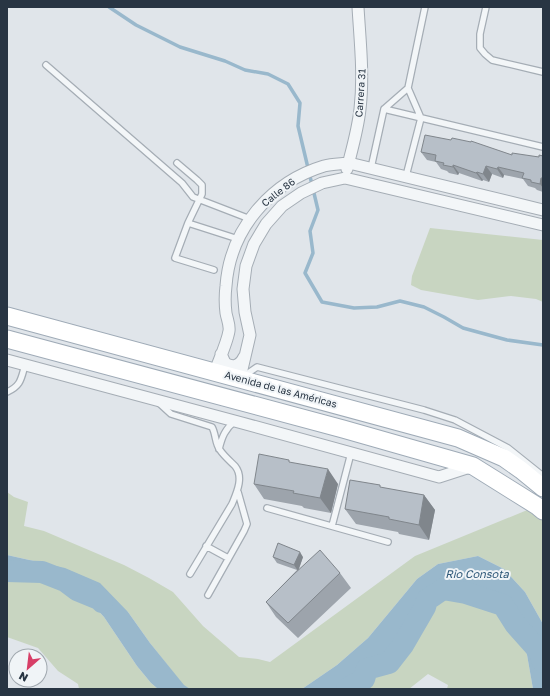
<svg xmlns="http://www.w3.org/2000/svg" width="550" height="696" viewBox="0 0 550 696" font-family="'Golos Text',sans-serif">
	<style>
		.green { fill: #c8d5c1 }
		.water { fill: #99b8cc }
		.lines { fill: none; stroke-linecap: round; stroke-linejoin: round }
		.stream { stroke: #99b8cc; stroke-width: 3.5 }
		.river { stroke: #99b8cc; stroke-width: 22 }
		.lane-casing { stroke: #a5adb5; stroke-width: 8 }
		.street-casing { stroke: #a5adb5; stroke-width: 13 }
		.primary-casing { stroke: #9fabb7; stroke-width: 19 }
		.lane { stroke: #f3f6f8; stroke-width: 5.5 }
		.street { stroke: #f3f6f8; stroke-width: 11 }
		.primary { stroke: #fff; stroke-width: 17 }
		.wall { fill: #9da4ac }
		.shaded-wall { fill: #80868c }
		.building { fill: #b7bfc8; stroke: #80868c }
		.labels { text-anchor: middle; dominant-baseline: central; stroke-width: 4; stroke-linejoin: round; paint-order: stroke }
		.street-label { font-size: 10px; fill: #283543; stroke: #f0f4f7 }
		.water-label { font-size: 11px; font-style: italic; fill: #2f5979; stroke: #f0f4f7 }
	</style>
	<rect width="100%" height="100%" fill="#e0e5ea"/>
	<!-- green -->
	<path class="green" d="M 430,228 L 543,240 L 543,302 L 536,299 L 511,296 L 478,300 L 421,290 L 411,285 L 412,276 Z
		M 7,492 L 14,497 L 28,502 L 24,526 L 44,531 L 124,565 L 149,578 L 173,592 L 203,626 L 239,657 L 258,659 L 270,662 L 415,556 L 537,506 L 543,511 L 543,624 L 525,592 L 504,569 L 478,556 L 438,564 L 417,579 L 368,638 L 337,665 L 302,689 L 190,689 L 184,686 L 150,643 L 128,612 L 34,561 L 7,555 Z
		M 20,572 L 65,581 L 77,590 L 92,604 L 104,617 L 137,666 L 151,683 L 158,689 L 79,689 L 78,684 L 58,671 L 38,648 L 7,637 L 7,573 Z
		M 443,589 L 486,590 L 503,605 L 523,632 L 533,689 L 447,689 L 448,685 L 428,674 L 409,689 L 346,689 L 387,651 L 427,600 Z"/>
	<!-- water -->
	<path class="water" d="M 7,555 L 65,568 L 100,583 L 128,612 L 150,643 L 184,685 L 190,689 L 158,689 L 151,683 L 137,666 L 104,617 L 92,604 L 65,581 L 20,572 L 7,573 Z
		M 478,556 L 504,569 L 525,592 L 543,624 L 543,689 L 533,689 L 523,632 L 503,605 L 486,590 L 443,589 L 427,600 L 387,651 L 346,689 L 302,689 L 337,665 L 368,638 L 417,579 L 438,564 Z"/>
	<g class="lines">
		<!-- stream -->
		<path class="stream" d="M 109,7 L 136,25 L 180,47 L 225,61 L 245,70 L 268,74 L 288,84 L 300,103 L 298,126 L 318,210 L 310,231 L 313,253 L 305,273 L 322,302 L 354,308 L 377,307 L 400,301 L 424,307 L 444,317 L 463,328 L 507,340 L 543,345"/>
		<!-- river -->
		<path class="river" d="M 7,571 L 42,572 L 65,581 L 77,590 L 99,599 L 102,602
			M 347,689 L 364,679 L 367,669 L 389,663 L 403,645 L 425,607 L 427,600 L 443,589 L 466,593 L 503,605 L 515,624 L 539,651 L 543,662"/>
		<defs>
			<path id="lane" d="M 486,7 L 480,34 L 480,48 L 485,54 L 492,60 L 543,72
				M 46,65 L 182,183 L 193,197 L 250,219
				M 384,109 L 543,147
				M 177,163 L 197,180 L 202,185 L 202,194 L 188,223 L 175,258 L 214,270
				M 371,168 L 384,109 L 408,88
				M 406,176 L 421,118 L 408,88 L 425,7
				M 188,223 L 238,239
				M 244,376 L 257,367 L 424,410 L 455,420 L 508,448 L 543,476
				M 7,392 C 21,386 21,379 25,365
				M 159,403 L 171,414 L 212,427 C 216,434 215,444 220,450 C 224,456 230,461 235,466 C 244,477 237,492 232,504 L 190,574
				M 219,449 C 222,437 225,429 235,421
				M 267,508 L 388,542
				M 332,526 L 351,453
				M 206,546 L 228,558
				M 208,595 L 244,531 L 247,524 L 238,492"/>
			<path id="street" d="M 347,169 C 352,149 358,129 360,109 C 364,75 360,41 358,7
				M 221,354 L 225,363 C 233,368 240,366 244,357
				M 7,360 L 242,423 L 439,477 L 473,466
				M 215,371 C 219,360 227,343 229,331 C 230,325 227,319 226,313 C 225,305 225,294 226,286 C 230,229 271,182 324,166 C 332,164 341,164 349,163 L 543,210
				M 240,378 L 250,335 L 245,312 L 243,289 L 246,266 L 254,244 L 266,224 L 282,206 L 301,193 L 322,183 L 345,178 L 543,225"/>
			<path id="primary" d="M 7,316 L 458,438 L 504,458 L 521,470 L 543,488
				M 7,339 L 343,429 L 473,466 L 537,506 L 543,511"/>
		</defs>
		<!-- lane casing -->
		<use href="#lane" class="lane-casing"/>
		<!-- street casing -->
		<use href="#street" class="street-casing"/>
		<!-- primary casing -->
		<use href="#primary" class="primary-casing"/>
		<!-- lane -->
		<use href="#lane" class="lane"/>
		<!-- street -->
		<use href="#street" class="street"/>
		<!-- primary -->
		<use href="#primary" class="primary"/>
	</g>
	<!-- wall -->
	<path class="wall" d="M 421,152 L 512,155 L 539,157 L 543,156 L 543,192 L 537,190 L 535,188 L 528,186 L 523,179 L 504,175 L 503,178 L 492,174 L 489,182 L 483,180 L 482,181 L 459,173 L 458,175 L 449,173 L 447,171 L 441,169 L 436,162 L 427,160 Z
		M 291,463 L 338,484 L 331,513 L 304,508 L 302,506 L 264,499 L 254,484 Z
		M 382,488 L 424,495 L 435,510 L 429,540 L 399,534 L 398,532 L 356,524 L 345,509 Z
		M 273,557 L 303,557 L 299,569 L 340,573 L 351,588 L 298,638 L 276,617 L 266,602 L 297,570 L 277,563 Z"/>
	<!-- shaded-wall -->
	<path class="shaded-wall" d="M 453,165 L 459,173 L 458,175 L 453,167 Z
		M 486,166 L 492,174 L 489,182 L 483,174 Z
		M 498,167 L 504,175 L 503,178 L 497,169 Z
		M 477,172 L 483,180 L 482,181 L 476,173 Z
		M 541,178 L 543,180 L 543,188 L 540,184 Z
		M 328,469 L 338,484 L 331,513 L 320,498 Z
		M 424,495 L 435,510 L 429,540 L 419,525 Z
		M 300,552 L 303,557 L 298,571 L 294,565 Z"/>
	<!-- building -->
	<path class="building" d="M 425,135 L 451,140 L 452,138 L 471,142 L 471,141 L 512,155 L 512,153 L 539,157 L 539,155 L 543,156 L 543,178 L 541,178 L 540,184 L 531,182 L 531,180 L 522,178 L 524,173 L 498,167 L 497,169 L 486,166 L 483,174 L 477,172 L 476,173 L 453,165 L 453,167 L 443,165 L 444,163 L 435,161 L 436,155 L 421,152 Z
		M 259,454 L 289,460 L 289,462 L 328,469 L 320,498 L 293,493 L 294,491 L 254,484 Z
		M 350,480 L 380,485 L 380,487 L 424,495 L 419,525 L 389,519 L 389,517 L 345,509 Z
		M 278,543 L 300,552 L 294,565 L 273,557 Z
		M 320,550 L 340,573 L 288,623 L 266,602 L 293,575 Z"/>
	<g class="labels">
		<!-- street labels -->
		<g class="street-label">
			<text transform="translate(360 93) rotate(-86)">Carrera 31</text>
			<text transform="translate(278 192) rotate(-38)">Calle 86</text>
			<text transform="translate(281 389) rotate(15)">Avenida de las Américas</text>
		</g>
		<!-- water labels -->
		<g class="water-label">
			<text x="477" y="573">Rio Consota</text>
		</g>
	</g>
	<!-- border -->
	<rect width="550" height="696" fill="none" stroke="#283543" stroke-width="16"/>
	<!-- north arrow -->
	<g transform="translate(28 668) rotate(208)"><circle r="19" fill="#f0f4f7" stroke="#a0a8af"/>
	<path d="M0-3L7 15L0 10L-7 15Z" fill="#d73e67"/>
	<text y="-6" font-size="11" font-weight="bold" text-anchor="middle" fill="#283543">N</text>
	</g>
</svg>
